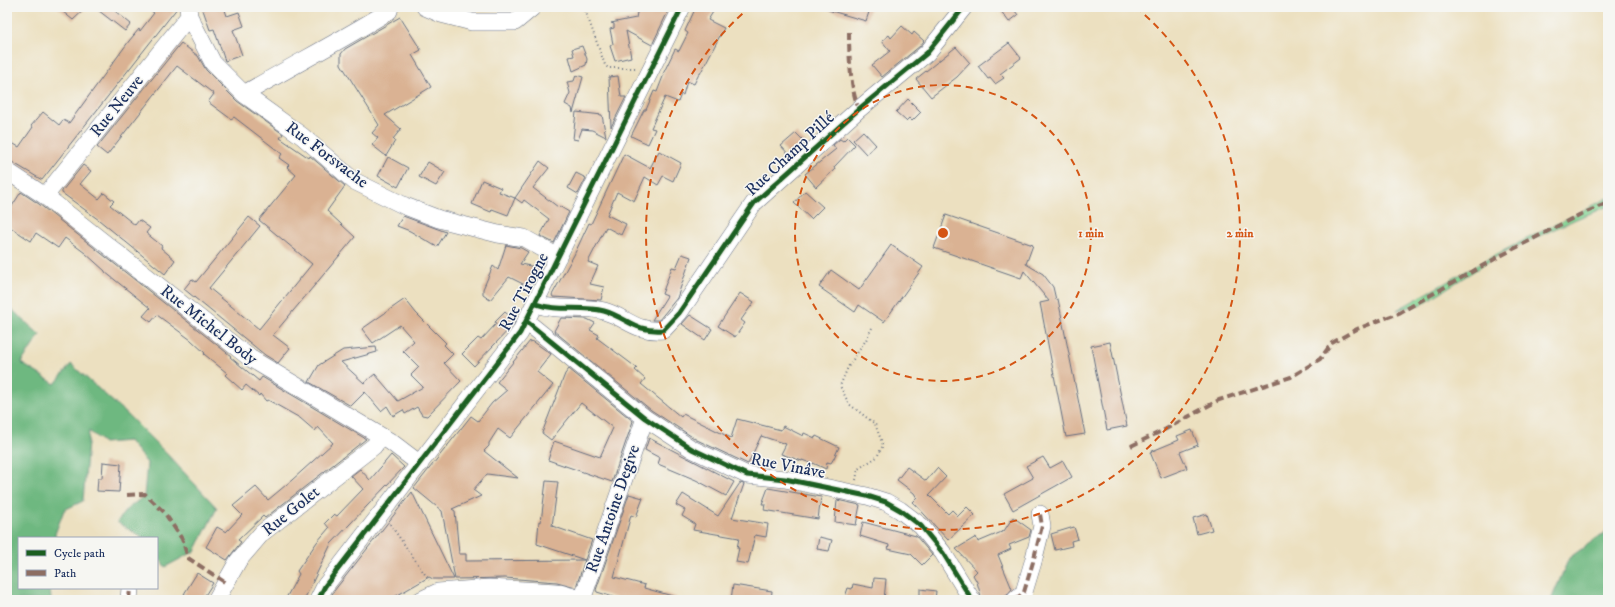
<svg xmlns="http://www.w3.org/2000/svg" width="1615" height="607" viewBox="0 0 1615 607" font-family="'IM FELL DW Pica',serif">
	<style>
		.green { fill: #89d897; stroke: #52847a }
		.forest { fill: #6eb880; stroke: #44746f }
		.building { fill: #dab293 }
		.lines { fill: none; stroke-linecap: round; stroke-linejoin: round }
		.minor-casing { stroke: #646d80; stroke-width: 18 }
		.path { stroke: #646d80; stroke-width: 2; stroke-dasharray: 1 3; stroke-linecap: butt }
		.minor { stroke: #fff; stroke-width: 17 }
		.quiet { stroke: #8d6e63; stroke-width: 4; stroke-dasharray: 8 4; stroke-linecap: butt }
		.cycleway-casing { stroke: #f6f6f2; stroke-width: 8 }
		.cycleway { stroke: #1b5e20; stroke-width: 5 }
		.ring { fill: none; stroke: #d45514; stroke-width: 2; stroke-dasharray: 7 5 }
		.labels { text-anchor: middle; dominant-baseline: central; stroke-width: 3; stroke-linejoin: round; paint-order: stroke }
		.street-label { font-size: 17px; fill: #1b2f5e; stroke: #f6f6f2 }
		.centre { fill: #d45514; stroke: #f6f6f2; stroke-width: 2 }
		.ring-label { font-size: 12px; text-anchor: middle; font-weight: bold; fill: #d45514; stroke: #f6f6f2; stroke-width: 3; stroke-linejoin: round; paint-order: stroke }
	</style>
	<rect width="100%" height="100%" fill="#f6f6f2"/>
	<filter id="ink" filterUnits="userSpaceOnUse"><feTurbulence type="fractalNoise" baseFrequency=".025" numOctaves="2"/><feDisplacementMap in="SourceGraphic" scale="8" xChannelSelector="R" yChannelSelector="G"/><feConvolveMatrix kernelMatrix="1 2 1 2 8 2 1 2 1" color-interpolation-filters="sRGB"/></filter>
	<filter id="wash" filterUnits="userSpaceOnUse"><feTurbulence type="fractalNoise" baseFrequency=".012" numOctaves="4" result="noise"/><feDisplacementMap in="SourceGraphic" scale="16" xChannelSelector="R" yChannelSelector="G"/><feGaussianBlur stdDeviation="0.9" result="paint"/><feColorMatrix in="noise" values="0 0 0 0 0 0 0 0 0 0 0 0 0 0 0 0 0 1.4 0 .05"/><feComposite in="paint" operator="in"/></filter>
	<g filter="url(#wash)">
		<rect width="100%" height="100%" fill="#ece0c0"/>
		<!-- green -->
		<path class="green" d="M 1608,198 L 1608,206 L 1576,219 L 1502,253 L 1422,304 L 1397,310 L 1497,254 Z"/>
		<!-- forest -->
		<path class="forest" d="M 7,305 L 40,335 L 21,363 L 55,384 L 71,364 L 129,416 L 167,454 L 217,508 L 195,551 L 165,567 L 157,554 L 157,538 L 143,538 L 117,522 L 126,510 L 144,496 L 147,463 L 129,441 L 104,443 L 89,431 L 83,501 L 64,510 L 55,534 L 56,538 L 19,538 L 19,588 L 50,588 L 51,600 L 7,600 Z
			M 1608,530 L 1608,600 L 1551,600 L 1569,558 Z"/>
		<g id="blocks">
			<!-- building -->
			<path class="building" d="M 57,7 L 87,7 L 73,20 Z
				M 94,7 L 110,7 L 131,24 L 125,31 Z
				M 146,7 L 178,7 L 42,180 L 7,159 L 7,140 L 19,147 L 33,127 L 31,126 L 43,112 L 59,125 L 63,120 L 69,123 L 129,41 L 139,29 L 140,31 L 154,13 Z
				M 202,7 L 224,7 L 227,16 L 239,12 L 244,26 L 233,30 L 242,55 L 225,61 L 214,29 L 210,30 Z
				M 638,7 L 670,7 L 652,45 L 626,31 L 631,57 L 615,61 L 610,46 L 613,44 L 610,29 L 614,28 L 614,24 L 611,23 L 636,18 Z
				M 696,7 L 716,7 L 708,20 L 724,28 L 700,74 L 699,74 L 694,84 L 687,81 L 683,95 L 681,94 L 678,102 L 665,97 L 651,128 L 655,129 L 648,144 L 631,136 L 644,110 L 646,110 L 654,91 L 657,92 L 664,74 L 663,74 L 675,49 L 679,51 L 688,33 L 685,31 Z
				M 828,7 L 864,7 L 870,9 L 866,21 L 828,10 Z
				M 998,7 L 1012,7 L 1018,15 L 1009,22 Z
				M 400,17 L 421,50 L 412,55 L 431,87 L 385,115 L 401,129 L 393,139 L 395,141 L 386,156 L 372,145 L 378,138 L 372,133 L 379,125 L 341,64 L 341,54 L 345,49 Z
				M 902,26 L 912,35 L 914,32 L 924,41 L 920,46 L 882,77 L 872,65 L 890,51 L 882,41 L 889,35 L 891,38 Z
				M 181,43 L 198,56 L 206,70 L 237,101 L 283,134 L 280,138 L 309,158 L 310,156 L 345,186 L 327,211 L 355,237 L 273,335 L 290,348 L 278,363 L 265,355 L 184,289 L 192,279 L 196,282 L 249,217 L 260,226 L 209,288 L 259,329 L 312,264 L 259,220 L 296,175 L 287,167 L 289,165 L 279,158 L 282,154 L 234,117 L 231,119 L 208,102 L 214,94 L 177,66 L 107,155 L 97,147 Z
				M 1009,43 L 1021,58 L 1000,74 L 1004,78 L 995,84 L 990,78 L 988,79 L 978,66 Z
				M 582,46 L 587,59 L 586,65 L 573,71 L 569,57 L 574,56 L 572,49 Z
				M 956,47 L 970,63 L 957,77 L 931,97 L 916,79 Z
				M 576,75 L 583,77 L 573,113 L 572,108 L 565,104 L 570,93 L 567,82 L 574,81 Z
				M 618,76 L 621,97 L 626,97 L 611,127 L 609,77 Z
				M 908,99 L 921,112 L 912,121 L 909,118 L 906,121 L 896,112 Z
				M 576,112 L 602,115 L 606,137 L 592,130 L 582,129 L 578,140 L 573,139 Z
				M 863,131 L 876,145 L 866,154 L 853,140 Z
				M 796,133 L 806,143 L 791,157 L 781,146 Z
				M 847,137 L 855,145 L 834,167 L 835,169 L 816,187 L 805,174 L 836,149 L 833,145 L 840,139 L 843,141 Z
				M 659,151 L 681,163 L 673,181 L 663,176 L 658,185 L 645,177 L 634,201 L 617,192 L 607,215 L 626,224 L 621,235 L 606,227 L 588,262 L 598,266 L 590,284 L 604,287 L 601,300 L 553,297 L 552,295 L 574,255 L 589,223 L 591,224 L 624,154 L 650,168 Z
				M 388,157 L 408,168 L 398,187 L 378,176 Z
				M 540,161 L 549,168 L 533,188 L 558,207 L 559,206 L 569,212 L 554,243 L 540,236 L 549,219 L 524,200 L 522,203 L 515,198 Z
				M 428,162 L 445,172 L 436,186 L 419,177 Z
				M 83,165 L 91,171 L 80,184 L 99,199 L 104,193 L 114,201 L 110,205 L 135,225 L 139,220 L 150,228 L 146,233 L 162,246 L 161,248 L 175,260 L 165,274 L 99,220 L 62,193 L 62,191 Z
				M 576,173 L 586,178 L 578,194 L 568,188 Z
				M 482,180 L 501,188 L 499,192 L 515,198 L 508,215 L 492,209 L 491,212 L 472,204 Z
				M 805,191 L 823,207 L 811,219 L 794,203 Z
				M 21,192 L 39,204 L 231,356 L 230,357 L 259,381 L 262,377 L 366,439 L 265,518 L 263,516 L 238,540 L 241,542 L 227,560 L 206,547 L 217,527 L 226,532 L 242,515 L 233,506 L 256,487 L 268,500 L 292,480 L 333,443 L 318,427 L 315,431 L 300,418 L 268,400 L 266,401 L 260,394 L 259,396 L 246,385 L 242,390 L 225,375 L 227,373 L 204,354 L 205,353 L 191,340 L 157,315 L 151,322 L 143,316 L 150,308 L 105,272 L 105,271 L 85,253 L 65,238 L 58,248 L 36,233 L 31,241 L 7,225 L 7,214 Z
				M 946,215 L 1033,245 L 1026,264 L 1043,274 L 1053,287 L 1056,300 L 1058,299 L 1085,434 L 1066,437 L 1040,303 L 1049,301 L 1024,271 L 1021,278 L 934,248 Z
				M 403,216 L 446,232 L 437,247 L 410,231 L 397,226 Z
				M 506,245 L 521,248 L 528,252 L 520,264 L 541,268 L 531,288 L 509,277 L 490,300 L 483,295 L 483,289 L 493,266 L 498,270 Z
				M 891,245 L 923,267 L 884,322 L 859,305 L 855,312 L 819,287 L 831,270 L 859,290 Z
				M 682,254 L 691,257 L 677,298 L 659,320 L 652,320 L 667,296 L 662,294 L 672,267 L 676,268 Z
				M 740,293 L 754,302 L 741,320 L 745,323 L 735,337 L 718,326 Z
				M 405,299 L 416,313 L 446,343 L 444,345 L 453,354 L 444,363 L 461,381 L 427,416 L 422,415 L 417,407 L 405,414 L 403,410 L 393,416 L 387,406 L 381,411 L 365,392 L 351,406 L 309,382 L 319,365 L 343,350 L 376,347 L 377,352 L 341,362 L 364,383 L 375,374 L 398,401 L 423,387 L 411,375 L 419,367 L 403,351 L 414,341 L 400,325 L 373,343 L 362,329 Z
				M 505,312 L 515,321 L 513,325 L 474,366 L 462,354 L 478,338 L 481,340 L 496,324 L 495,322 Z
				M 690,315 L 712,329 L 705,340 L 682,324 Z
				M 561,318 L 587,319 L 595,323 L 590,330 L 599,335 L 597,338 L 637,368 L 635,370 L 645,379 L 641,384 L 681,417 L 683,414 L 731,438 L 737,419 L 781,430 L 783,426 L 803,436 L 804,433 L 815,438 L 816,436 L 839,447 L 834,458 L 831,463 L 827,462 L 826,469 L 813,463 L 813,464 L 802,460 L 802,461 L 781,454 L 786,444 L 761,436 L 748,464 L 697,440 L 651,410 L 554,331 Z
				M 530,341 L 534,342 L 551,354 L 537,372 L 553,385 L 510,438 L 498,429 L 489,443 L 489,446 L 484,451 L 518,478 L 487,474 L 473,490 L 481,496 L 452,509 L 455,511 L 459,554 L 466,554 L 466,561 L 585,560 L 576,587 L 557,582 L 505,578 L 455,579 L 442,511 L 414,488 L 471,416 L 478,421 L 492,403 L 507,390 L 497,382 Z
				M 1110,342 L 1127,426 L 1107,430 L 1091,346 Z
				M 569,369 L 633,421 L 612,482 L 548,460 L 554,441 L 600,457 L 613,428 L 581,403 L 551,440 L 542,433 L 565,374 Z
				M 1192,430 L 1198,445 L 1180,452 L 1187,468 L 1161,478 L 1150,452 L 1179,440 L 1177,436 Z
				M 649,438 L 734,482 L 726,496 L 696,480 L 658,464 L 660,458 L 645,450 Z
				M 391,455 L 404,467 L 331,544 L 304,600 L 285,600 L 299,574 L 297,571 L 317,542 L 329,528 L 325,523 L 334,514 L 337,516 L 363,489 L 351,476 L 360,469 L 370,480 Z
				M 1043,457 L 1050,468 L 1063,461 L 1072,477 L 1013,510 L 1004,494 L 1033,478 L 1026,466 Z
				M 103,462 L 121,464 L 119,492 L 97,491 L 98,478 L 102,478 Z
				M 907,467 L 926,481 L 937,468 L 946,477 L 929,495 L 948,514 L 952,510 L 958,516 L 967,507 L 975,515 L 948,540 L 913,502 L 917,498 L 914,493 L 897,480 Z
				M 546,481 L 558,482 L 552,526 L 592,540 L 585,560 L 537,544 L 539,521 L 541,522 Z
				M 740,483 L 744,484 L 732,518 L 768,524 L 766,537 L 755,535 L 748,564 L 736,562 L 739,548 L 737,548 L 739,538 L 693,530 L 695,524 L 682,516 L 685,510 L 676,505 L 683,494 L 718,516 Z
				M 768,488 L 821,497 L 818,519 L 764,510 L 765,504 L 762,504 Z
				M 412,492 L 454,579 L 433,579 L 429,577 L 389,600 L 329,600 L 334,591 Z
				M 629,494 L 643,498 L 636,517 L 631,515 L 614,577 L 645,585 L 644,588 L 676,597 L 676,600 L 623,600 L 597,592 L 596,590 Z
				M 837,500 L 860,505 L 856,525 L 835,522 Z
				M 1207,514 L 1212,530 L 1197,534 L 1193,518 Z
				M 1013,517 L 1031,530 L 1029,537 L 1009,545 L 1011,549 L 998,555 L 1012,589 L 1006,596 L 996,600 L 982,600 L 977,582 L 973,575 L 977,571 L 956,549 L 976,537 L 978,542 L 1004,531 Z
				M 863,522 L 916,536 L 932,555 L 922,565 L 911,554 L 888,549 L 889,545 L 860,536 Z
				M 1074,527 L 1078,539 L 1071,541 L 1072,546 L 1055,550 L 1051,534 Z
				M 819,537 L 832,540 L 829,551 L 817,549 Z
				M 197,573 L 213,583 L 202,600 L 195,600 L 184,594 Z
				M 874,578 L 886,579 L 884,600 L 844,600 L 848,588 L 852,589 L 853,584 L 873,588 Z
				M 733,585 L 772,591 L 771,600 L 731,600 Z
				M 920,589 L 936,591 L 935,600 L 920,600 Z"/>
		</g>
	</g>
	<g filter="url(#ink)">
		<use href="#blocks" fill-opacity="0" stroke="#646d80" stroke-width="1"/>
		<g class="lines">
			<defs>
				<path id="minor" d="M 188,7 L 189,16 L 213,63 L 244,94 L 302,136 L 354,181 L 405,206 L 439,219 L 498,234 L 524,238 L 558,257
					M 425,7 L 441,14 L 472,22 L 515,22 L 533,7
					M 244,94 C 292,66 342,40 389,11 L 390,7
					M 7,171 L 45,196 L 250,358 L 391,442 L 420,464
					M 45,196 L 189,16
					M 536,304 C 558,312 582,305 604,311 C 628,318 634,332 663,330 L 679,313 L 754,203 L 859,109 L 927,53 L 964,7
					M 527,322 L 645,418 L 692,449 L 747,475 L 785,479 L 867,496 L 886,502 L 900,510 L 921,526 L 943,553 L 972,600
					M 129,600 L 130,588
					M 216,600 L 238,561 L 262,533 L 374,446 L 381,436
					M 318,600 L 325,586 L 520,333 L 682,7
					M 421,600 L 438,592 L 489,588 L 556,592 L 584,600
					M 582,600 L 645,418
					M 1015,600 L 1024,592 L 1033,562 L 1042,526 L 1040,514"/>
			</defs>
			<!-- minor casing -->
			<use href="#minor" class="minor-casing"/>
			<!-- path -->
			<path class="path" d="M 584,7 L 605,65 L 608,68 L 636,68
				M 856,480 L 858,469 L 877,457 L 883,445 L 875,424 L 849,404 L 840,386 L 848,367 L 866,340 L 873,326
				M 390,524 L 429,580"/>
			<!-- minor -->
			<use href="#minor" class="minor"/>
			<!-- quiet -->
			<path class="quiet" d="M 849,32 C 849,53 850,90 859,109
				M 1131,446 L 1166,429 L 1219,400 L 1291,377 L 1320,359 L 1332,343 L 1357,329 L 1399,313 L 1500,256 L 1579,215 L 1608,203
				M 127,495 L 145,494 L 164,512 L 182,539 L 188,558 L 226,583
				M 129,600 L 130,588
				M 1015,600 L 1024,592 L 1033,562 L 1042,526 L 1040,514"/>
			<defs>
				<path id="cycleway" d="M 536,304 C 558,312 582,305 604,311 C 628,318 634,332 663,330 L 679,313 L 754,203 L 859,109 L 927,53 L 964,7
					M 527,322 L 645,418 L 692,449 L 747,475 L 785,479 L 867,496 L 886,502 L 900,510 L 921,526 L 943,553 L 972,600
					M 318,600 L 325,586 L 520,333 L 682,7"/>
			</defs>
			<!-- cycleway casing -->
			<use href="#cycleway" class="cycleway-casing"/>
			<!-- cycleway -->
			<use href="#cycleway" class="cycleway"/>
		</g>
	</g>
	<!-- distance rings -->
	<g class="ring">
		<circle cx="943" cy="233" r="148"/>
		<path d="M1136 7A297 297 0 1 1 750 7"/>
	</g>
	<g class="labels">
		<!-- street labels -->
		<g class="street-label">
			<text transform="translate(117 106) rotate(-51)">Rue Neuve</text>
			<text transform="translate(790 154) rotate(-43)">Rue Champ Pillé</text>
			<text transform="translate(327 155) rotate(37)">Rue Forsvache</text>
			<text transform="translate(524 292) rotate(-62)">Rue Tirogne</text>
			<text transform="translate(209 325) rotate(38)">Rue Michel Body</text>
			<text transform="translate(788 466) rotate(11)">Rue Vinâve</text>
			<text transform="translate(613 509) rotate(-71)">Rue Antoine Degive</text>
			<text transform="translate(291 511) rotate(-39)">Rue Golet</text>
		</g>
	</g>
	<circle cx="943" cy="233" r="6" class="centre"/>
	<g class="ring-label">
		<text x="1091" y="237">1 min</text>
		<text x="1240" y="237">2 min</text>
	</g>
	<!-- margin -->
	<rect width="1615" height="607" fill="none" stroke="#f6f6f2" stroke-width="24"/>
	<!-- legend -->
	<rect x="18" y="537" width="140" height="52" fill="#f6f6f2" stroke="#9ea6b7"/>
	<rect x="26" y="550" width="20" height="6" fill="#1b5e20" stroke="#9ea6b7"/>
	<text x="54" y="557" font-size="12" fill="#1b2f5e">Cycle path</text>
	<rect x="26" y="570" width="20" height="6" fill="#8d6e63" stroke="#9ea6b7"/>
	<text x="54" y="577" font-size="12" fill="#1b2f5e">Path</text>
</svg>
